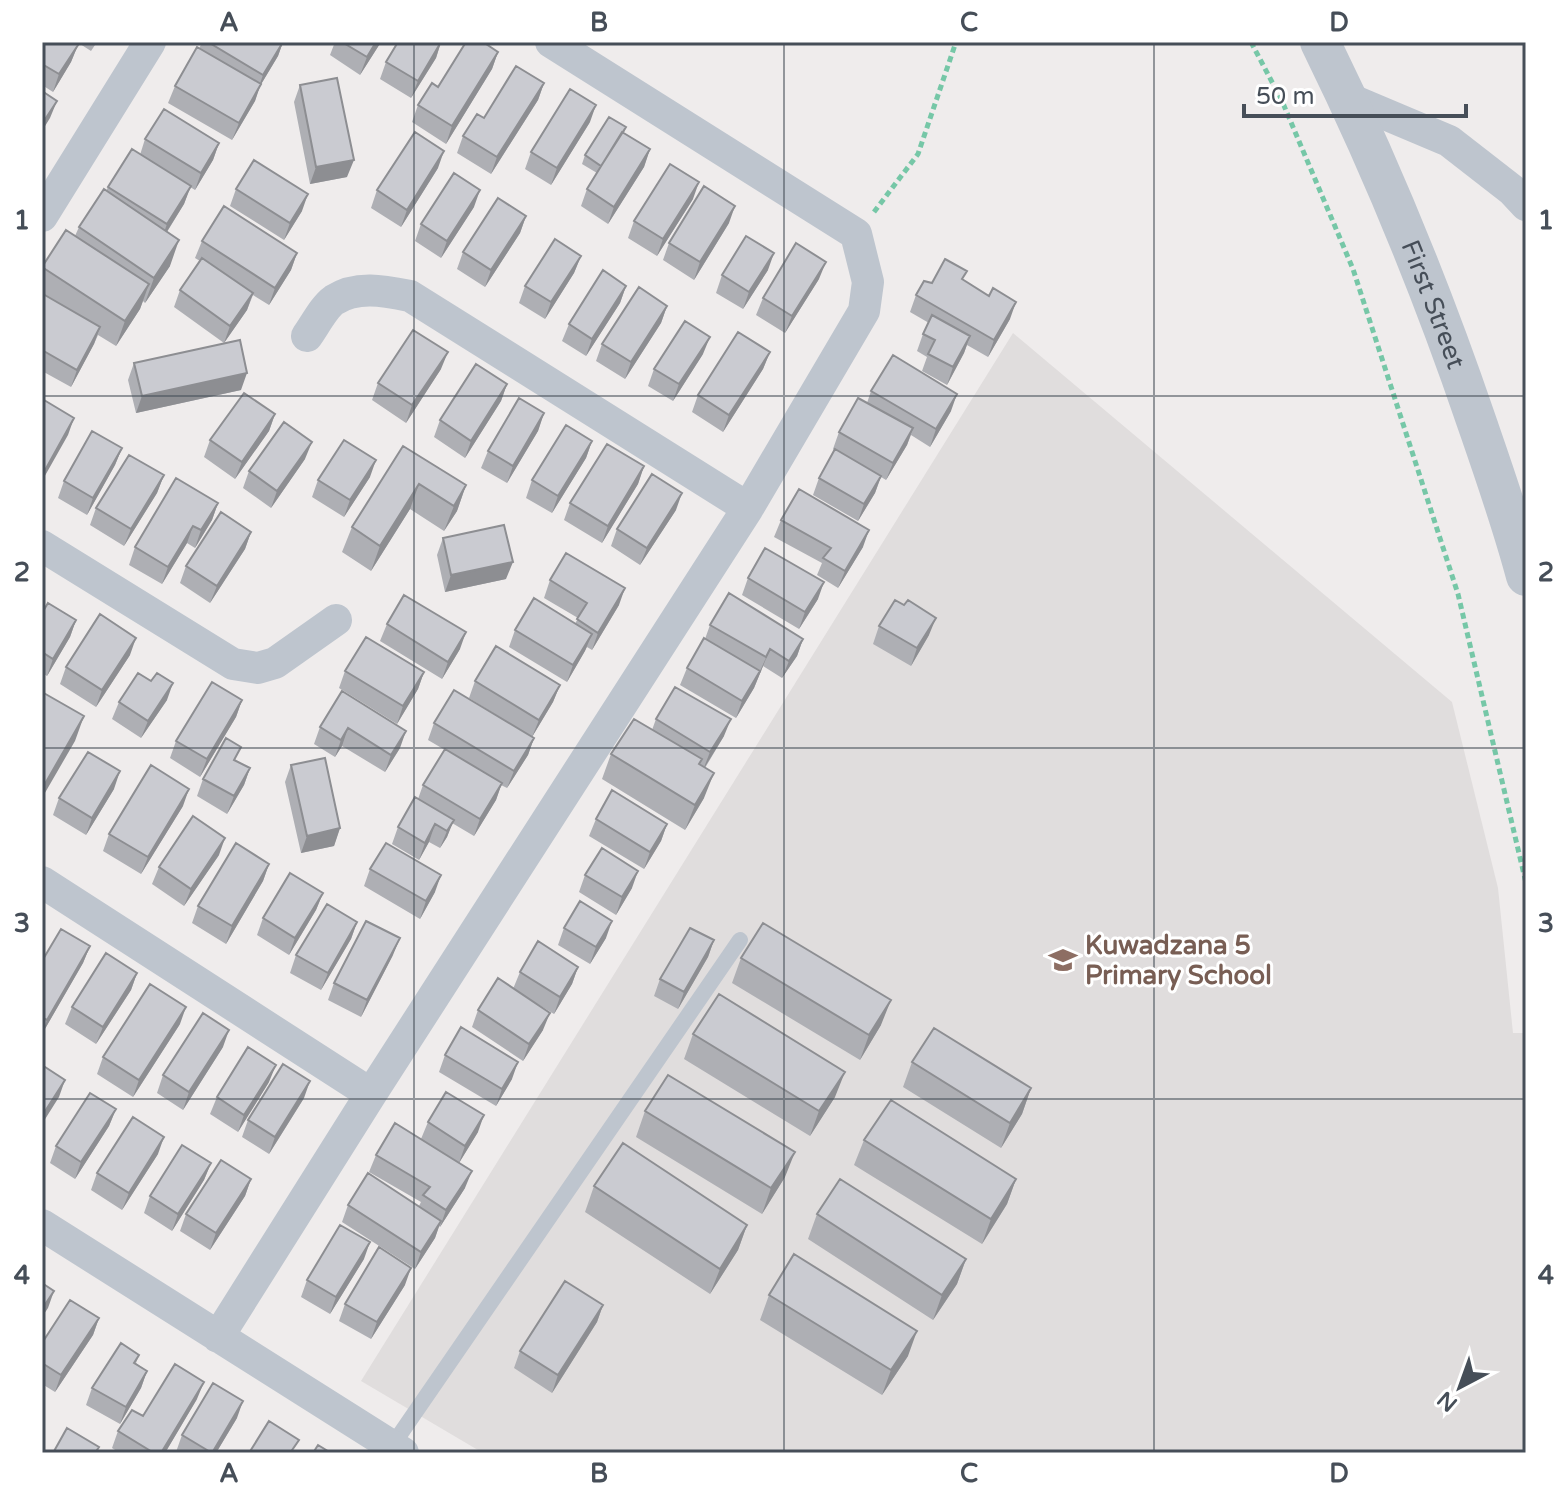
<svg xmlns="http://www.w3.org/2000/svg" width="1568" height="1495" viewBox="0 0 1568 1495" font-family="'Varela Round',sans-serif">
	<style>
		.education { fill: #e0dddd }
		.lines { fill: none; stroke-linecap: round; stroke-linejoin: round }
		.path { stroke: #76c7a7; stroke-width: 5; stroke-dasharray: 6 4; stroke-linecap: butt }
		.service { stroke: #bec5ce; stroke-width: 16 }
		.minor { stroke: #bec5ce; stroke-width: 32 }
		.tertiary { stroke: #bec5ce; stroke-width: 40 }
		.wall { fill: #aeafb4 }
		.shaded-wall { fill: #8d8e92 }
		.building { fill: #cacbd1; stroke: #8d8e92; stroke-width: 2 }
		.grid { fill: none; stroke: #464e58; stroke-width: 2; stroke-opacity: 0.55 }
		.labels { text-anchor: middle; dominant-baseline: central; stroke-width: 6; stroke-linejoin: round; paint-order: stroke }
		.street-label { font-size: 26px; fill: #464e58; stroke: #fff }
		.education-label { font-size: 26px; font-weight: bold; fill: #785e54; stroke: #fff; text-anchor: start }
		.neatline { fill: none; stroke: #464e58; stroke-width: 3 }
		.grid-label { font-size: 26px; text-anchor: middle; font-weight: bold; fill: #464e58 }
	</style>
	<rect width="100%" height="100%" fill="#efecec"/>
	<!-- education -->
	<path class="education" d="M 1013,333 L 1452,702 L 1498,888 L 1513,1033 L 1525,1033 L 1526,1453 L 483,1453 L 361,1381 Z"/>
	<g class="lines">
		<!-- path -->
		<path class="path" d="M 1251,42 L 1282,101 L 1353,269 L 1458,594 L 1526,883
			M 874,212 L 918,154 L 956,42"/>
		<!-- service -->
		<path class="service" d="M 392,1446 L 740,940"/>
		<!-- minor -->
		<path class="minor" d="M 1347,98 L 1449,141 L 1512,190 L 1526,205
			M 42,216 L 150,42
			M 307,336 C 315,325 324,307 334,300 C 357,285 385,291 410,296 L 748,508
			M 42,546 L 233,664 L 258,668 L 275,663 L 336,620
			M 42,882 L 371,1094
			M 42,1225 L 403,1453
			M 218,1337 L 371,1094 L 748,508 L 864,311 L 868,282 L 856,234 L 551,42"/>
		<!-- tertiary -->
		<path class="tertiary" id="s1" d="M 1320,42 C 1380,164 1432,291 1476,420 C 1494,472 1512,523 1526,576"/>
	</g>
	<!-- wall -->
	<path class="wall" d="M 42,42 L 78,45 L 71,62 L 53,92 L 42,85 Z
		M 77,42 L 97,42 L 91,51 Z
		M 202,42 L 283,42 L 278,56 L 260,86 L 255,101 L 232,140 L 168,103 L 175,86 L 199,49 Z
		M 335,42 L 381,42 L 360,75 L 330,55 Z
		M 441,42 L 436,58 L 411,98 L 380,79 L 386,62 L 420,43 Z
		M 498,52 L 492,69 L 446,144 L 412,122 L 418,105 L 438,87 Z
		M 544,83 L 538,100 L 491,174 L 457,153 L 463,136 L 484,118 Z
		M 300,85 L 347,177 L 310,184 L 294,102 Z
		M 590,122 L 551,185 L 525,169 L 531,152 Z
		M 626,127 L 624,133 L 650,149 L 644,167 L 608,224 L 581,206 L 587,189 L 597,173 L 582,164 L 585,155 Z
		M 145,139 L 219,143 L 213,160 L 195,190 L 190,187 L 184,204 L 167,232 L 170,266 L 145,303 L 143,301 L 140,309 L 116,346 L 98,335 L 94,344 L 71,387 L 42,371 L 42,266 L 75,236 L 79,227 L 106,191 L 108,187 L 140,155 Z
		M 438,168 L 401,227 L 371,208 L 377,190 Z
		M 236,189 L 302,211 L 284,240 L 230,206 Z
		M 693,199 L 657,256 L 628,238 L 634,221 Z
		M 474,207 L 441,258 L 415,241 L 421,224 Z
		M 526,216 L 520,233 L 485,287 L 457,269 L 463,252 Z
		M 729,223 L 694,280 L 663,260 L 669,243 Z
		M 202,241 L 297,253 L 291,270 L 269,305 L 253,295 L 247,310 L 224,343 L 174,307 L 180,290 L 200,261 L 195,258 Z
		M 581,256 L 574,273 L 545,319 L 519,303 L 525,286 Z
		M 768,270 L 743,309 L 716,293 L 722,275 Z
		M 819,279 L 785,333 L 756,315 L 763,298 Z
		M 963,280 L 1010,319 L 988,357 L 967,345 L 964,353 L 947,385 L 922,371 L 927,357 L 917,351 L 923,334 L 929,323 L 910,312 L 916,295 L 932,283 Z
		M 626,286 L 620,303 L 586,356 L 562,341 L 569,324 Z
		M 667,306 L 661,323 L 625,379 L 596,361 L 602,344 Z
		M 770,352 L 763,369 L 723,432 L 692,412 L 698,395 Z
		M 703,354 L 673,401 L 648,386 L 654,369 Z
		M 134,363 L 241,390 L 136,413 L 128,380 Z
		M 441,369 L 406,423 L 372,400 L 378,383 Z
		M 507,384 L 501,401 L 465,458 L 434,437 L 440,420 Z
		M 871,391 L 951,411 L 930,447 L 911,435 L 907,445 L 886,480 L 881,477 L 875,493 L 858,521 L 813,495 L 819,478 L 834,450 L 833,449 L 839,432 L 867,403 Z
		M 544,413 L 538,431 L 507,483 L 481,468 L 488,451 Z
		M 275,414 L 269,431 L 235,479 L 204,457 L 210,440 Z
		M 592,441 L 586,458 L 552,513 L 526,498 L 532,480 Z
		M 403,446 L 466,485 L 457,511 L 444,531 L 410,509 L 371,571 L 342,552 L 352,527 Z
		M 122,448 L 115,465 L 87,515 L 58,498 L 64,481 Z
		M 305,459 L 271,508 L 243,488 L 249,471 Z
		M 644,466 L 638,484 L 602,543 L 564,520 L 570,503 Z
		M 164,475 L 157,493 L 124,546 L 90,525 L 96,508 Z
		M 370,477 L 344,517 L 312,497 L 318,480 Z
		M 218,503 L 212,520 L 195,548 L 187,543 L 162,584 L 129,565 L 135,547 Z
		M 676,510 L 640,565 L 611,546 L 617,529 Z
		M 781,520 L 863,547 L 838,588 L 817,575 L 822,563 L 774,537 Z
		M 251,532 L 245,549 L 210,603 L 180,583 L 186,566 Z
		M 443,538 L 506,579 L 445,592 L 437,555 Z
		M 748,578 L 818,599 L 799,629 L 742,595 Z
		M 550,580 L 619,605 L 592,650 L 587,647 L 567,682 L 509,647 L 515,630 L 575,624 L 578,618 L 544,598 Z
		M 42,613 L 76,620 L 70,637 L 47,676 L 42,673 Z
		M 387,624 L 460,649 L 442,679 L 380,641 Z
		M 710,625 L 803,639 L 797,656 L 782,678 L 763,666 L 754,688 L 736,718 L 680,685 L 687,668 L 705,639 Z
		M 879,626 L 929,635 L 911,666 L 873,644 Z
		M 130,655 L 96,707 L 60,684 L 66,667 Z
		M 345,671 L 424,672 L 418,689 L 397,724 L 339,688 Z
		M 475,681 L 560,685 L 553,702 L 532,737 L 469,698 Z
		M 342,691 L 400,748 L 385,772 L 342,746 L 335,757 L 314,744 L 320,727 Z
		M 167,700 L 141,738 L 112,719 L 119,702 Z
		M 242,700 L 236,717 L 200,777 L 170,758 L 176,741 Z
		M 656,719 L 724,736 L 705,768 L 704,798 L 685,830 L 602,779 L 611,754 L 652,730 Z
		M 434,723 L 534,738 L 528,755 L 507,788 L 501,785 L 496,800 L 474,836 L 452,823 L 447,837 L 440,848 L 429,842 L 419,860 L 392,844 L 398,827 L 418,799 L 423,785 L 445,750 L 428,740 Z
		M 236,761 L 250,768 L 244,785 L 227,814 L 197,796 L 203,779 Z
		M 291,765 L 340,828 L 334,846 L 301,853 L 285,782 Z
		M 114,789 L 86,835 L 53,815 L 59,798 Z
		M 183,806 L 141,874 L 103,851 L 109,834 Z
		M 596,819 L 667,824 L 661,841 L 644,869 L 589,836 Z
		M 219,855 L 184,906 L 152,884 L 159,867 Z
		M 269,864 L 263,881 L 226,944 L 192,923 L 198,906 Z
		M 370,869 L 435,892 L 420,919 L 364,886 Z
		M 585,875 L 632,888 L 616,915 L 579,892 Z
		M 323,893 L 316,910 L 289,955 L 257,935 L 263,918 Z
		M 357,922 L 351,939 L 321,990 L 290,973 L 296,955 Z
		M 564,928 L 606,938 L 590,964 L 558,945 Z
		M 714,940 L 708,957 L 678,1009 L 654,996 L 660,979 Z
		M 90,946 L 83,963 L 42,1034 L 42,961 Z
		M 393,955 L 361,1017 L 328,1000 L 334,983 Z
		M 741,958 L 881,1025 L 860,1060 L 732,983 Z
		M 578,967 L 572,984 L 554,1014 L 521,994 L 543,1030 L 523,1061 L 472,1027 L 478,1010 L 513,989 L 520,972 Z
		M 137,973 L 131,990 L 96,1044 L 65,1024 L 72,1007 Z
		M 180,1024 L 133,1097 L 97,1074 L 103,1057 Z
		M 693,1034 L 835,1097 L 810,1136 L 684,1059 Z
		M 223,1047 L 183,1110 L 157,1093 L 163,1075 Z
		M 445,1055 L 512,1079 L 496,1106 L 439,1072 Z
		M 912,1062 L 1031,1088 L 1022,1114 L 1001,1148 L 903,1087 Z
		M 269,1082 L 238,1132 L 210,1114 L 217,1097 Z
		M 304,1098 L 269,1154 L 242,1137 L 248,1120 Z
		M 116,1109 L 109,1126 L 75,1179 L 50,1163 L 56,1146 Z
		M 645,1111 L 785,1177 L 762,1214 L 636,1137 Z
		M 428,1122 L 478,1132 L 459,1163 L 421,1139 Z
		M 864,1140 L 1016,1179 L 1007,1204 L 982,1244 L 854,1165 Z
		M 158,1154 L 122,1210 L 91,1190 L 97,1173 Z
		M 376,1155 L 465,1188 L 440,1227 L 439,1226 L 435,1238 L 415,1269 L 342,1222 L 348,1205 L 419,1206 L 421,1202 L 369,1172 Z
		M 211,1163 L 204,1180 L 172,1231 L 144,1213 L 150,1196 Z
		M 251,1179 L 245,1196 L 210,1250 L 180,1231 L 186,1214 Z
		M 594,1186 L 747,1225 L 738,1250 L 710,1294 L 585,1212 Z
		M 817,1214 L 966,1259 L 957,1284 L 933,1320 L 808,1239 Z
		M 364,1259 L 330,1314 L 301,1297 L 307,1280 Z
		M 405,1285 L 371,1339 L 339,1321 L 345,1304 Z
		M 769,1295 L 908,1356 L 882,1395 L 760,1320 Z
		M 603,1305 L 597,1322 L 552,1393 L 514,1368 L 520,1351 Z
		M 99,1318 L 93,1335 L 55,1392 L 42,1384 L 42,1343 Z
		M 139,1355 L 136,1363 L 147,1371 L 141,1388 L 120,1424 L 86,1405 L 92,1388 Z
		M 197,1399 L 165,1453 L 120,1453 L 112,1448 L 118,1431 L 143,1416 Z
		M 237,1418 L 216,1453 L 178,1453 L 176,1452 L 182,1435 Z"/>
	<!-- shaded-wall -->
	<path class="shaded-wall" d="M 283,42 L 278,56 L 260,86 L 255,101 L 232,140 L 239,123 L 257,92 L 263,75 Z
		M 376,42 L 381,42 L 360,75 L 367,57 Z
		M 441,42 L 436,58 L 411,98 L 418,81 Z
		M 78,45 L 71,62 L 53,92 L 59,74 Z
		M 498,52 L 492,69 L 446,144 L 452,126 Z
		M 544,83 L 538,100 L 491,174 L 497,157 Z
		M 57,101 L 50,118 L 42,131 L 42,124 Z
		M 596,105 L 590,122 L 551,185 L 557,168 Z
		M 219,143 L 213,160 L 195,190 L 201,173 Z
		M 650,149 L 644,167 L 608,224 L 614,207 Z
		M 444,151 L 438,168 L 401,227 L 407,210 Z
		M 354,160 L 347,177 L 310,184 L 316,167 Z
		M 699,182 L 693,199 L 657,256 L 663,239 Z
		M 191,186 L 184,204 L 161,241 L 167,224 Z
		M 480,190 L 474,207 L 441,258 L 447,241 Z
		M 308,194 L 302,211 L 284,240 L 290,223 Z
		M 735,206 L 729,223 L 694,280 L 700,262 Z
		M 526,216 L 520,233 L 485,287 L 491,270 Z
		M 179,240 L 170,266 L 145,303 L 154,278 Z
		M 297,253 L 291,270 L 269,305 L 275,288 Z
		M 774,253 L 768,270 L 743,309 L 749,292 Z
		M 581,256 L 574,273 L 545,319 L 551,302 Z
		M 826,262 L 819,279 L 785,333 L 792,316 Z
		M 149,284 L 140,309 L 116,346 L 125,321 Z
		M 626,286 L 620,303 L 586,356 L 592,339 Z
		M 253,293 L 247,310 L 224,343 L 230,326 Z
		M 1016,302 L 1010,319 L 988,357 L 994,340 Z
		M 667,306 L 661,323 L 625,379 L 631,362 Z
		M 100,327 L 94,344 L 71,387 L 77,370 Z
		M 970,336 L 964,353 L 947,385 L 953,367 Z
		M 710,337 L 703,354 L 673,401 L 679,384 Z
		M 448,352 L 441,369 L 406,423 L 412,405 Z
		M 770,352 L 763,369 L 723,432 L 729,415 Z
		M 247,373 L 241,390 L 136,413 L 142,396 Z
		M 507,384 L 501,401 L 465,458 L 471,441 Z
		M 957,394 L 951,411 L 930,447 L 936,429 Z
		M 544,413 L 538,431 L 507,483 L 513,466 Z
		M 275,414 L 269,431 L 235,479 L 242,462 Z
		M 74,418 L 68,435 L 42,481 L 44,472 Z
		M 913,428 L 907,445 L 886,480 L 893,463 Z
		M 592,441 L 586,458 L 552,513 L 558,496 Z
		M 312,442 L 305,459 L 271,508 L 277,491 Z
		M 122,448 L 115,465 L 87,515 L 93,498 Z
		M 376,460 L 370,477 L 344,517 L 350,500 Z
		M 644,466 L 638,484 L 602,543 L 608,526 Z
		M 164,475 L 157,493 L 124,546 L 131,529 Z
		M 881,476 L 875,493 L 858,521 L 864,504 Z
		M 419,484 L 410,509 L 371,571 L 380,546 Z
		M 466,485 L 457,511 L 444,531 L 454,506 Z
		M 682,493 L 676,510 L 640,565 L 647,548 Z
		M 218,503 L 212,520 L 195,548 L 201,530 Z
		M 193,526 L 187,543 L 162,584 L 168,567 Z
		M 869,530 L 863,547 L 838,588 L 845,571 Z
		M 251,532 L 245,549 L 210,603 L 217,586 Z
		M 513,562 L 506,579 L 445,592 L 451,575 Z
		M 824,582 L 818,599 L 799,629 L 805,612 Z
		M 625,588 L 619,605 L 592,650 L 598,633 Z
		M 936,618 L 929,635 L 911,666 L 917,648 Z
		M 76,620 L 70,637 L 47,676 L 53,659 Z
		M 466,632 L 460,649 L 442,679 L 448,662 Z
		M 592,634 L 585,651 L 567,682 L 573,665 Z
		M 136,638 L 130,655 L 96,707 L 102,690 Z
		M 803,639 L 797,656 L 782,678 L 789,661 Z
		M 770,649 L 754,688 L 736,718 L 742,701 L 760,671 Z
		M 424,672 L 418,689 L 397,724 L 403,706 Z
		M 173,683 L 167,700 L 141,738 L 148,721 Z
		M 560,685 L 553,702 L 532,737 L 539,720 Z
		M 242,700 L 236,717 L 200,777 L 207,759 Z
		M 84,716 L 75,741 L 42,798 L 42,789 Z
		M 731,719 L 724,736 L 703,770 L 710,752 Z
		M 348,728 L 342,746 L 335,757 L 341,740 Z
		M 406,731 L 400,748 L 385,772 L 391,755 Z
		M 534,738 L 528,755 L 507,788 L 514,771 Z
		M 250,768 L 244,785 L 227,814 L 234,796 Z
		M 120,771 L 114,789 L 86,835 L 92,818 Z
		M 714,773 L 704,798 L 685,830 L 695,805 Z
		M 502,783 L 496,800 L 474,836 L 480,819 Z
		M 189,789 L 183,806 L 141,874 L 148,857 Z
		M 454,820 L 447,837 L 440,848 L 447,831 Z
		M 435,824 L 429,842 L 419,860 L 425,843 Z
		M 667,824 L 661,841 L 644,869 L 650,852 Z
		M 340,828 L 334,846 L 301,853 L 307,836 Z
		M 225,838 L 219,855 L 184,906 L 191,889 Z
		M 269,864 L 263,881 L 226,944 L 232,926 Z
		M 638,871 L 632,888 L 616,915 L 622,897 Z
		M 441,875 L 435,892 L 420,919 L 426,901 Z
		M 323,893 L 316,910 L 289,955 L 295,938 Z
		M 612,921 L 606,938 L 590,964 L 596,947 Z
		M 357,922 L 351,939 L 321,990 L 328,973 Z
		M 400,938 L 393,955 L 361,1017 L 367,1000 Z
		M 714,940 L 708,957 L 678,1009 L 684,992 Z
		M 90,946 L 83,963 L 42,1034 L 47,1020 Z
		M 578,967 L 572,984 L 554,1014 L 560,997 Z
		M 137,973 L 131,990 L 96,1044 L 103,1027 Z
		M 891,1000 L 881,1025 L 860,1060 L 869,1035 Z
		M 186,1007 L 180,1024 L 133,1097 L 139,1080 Z
		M 550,1013 L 543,1030 L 523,1061 L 529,1044 Z
		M 229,1030 L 223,1047 L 183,1110 L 189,1092 Z
		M 518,1062 L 512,1079 L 496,1106 L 502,1089 Z
		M 276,1065 L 269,1082 L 238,1132 L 244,1115 Z
		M 845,1072 L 835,1097 L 810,1136 L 819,1111 Z
		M 65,1080 L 59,1097 L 42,1124 L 42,1116 Z
		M 310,1081 L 304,1098 L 269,1154 L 275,1137 Z
		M 1031,1088 L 1022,1114 L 1001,1148 L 1010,1123 Z
		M 116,1109 L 109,1126 L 75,1179 L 81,1162 Z
		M 484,1115 L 478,1132 L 459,1163 L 465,1146 Z
		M 164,1137 L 158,1154 L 122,1210 L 129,1193 Z
		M 795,1152 L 785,1177 L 762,1214 L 771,1188 Z
		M 211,1163 L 204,1180 L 172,1231 L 178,1214 Z
		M 472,1171 L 465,1188 L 440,1227 L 446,1210 Z
		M 251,1179 L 245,1196 L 210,1250 L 216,1233 Z
		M 1016,1179 L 1007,1204 L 982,1244 L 991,1219 Z
		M 441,1221 L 435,1238 L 415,1269 L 421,1252 Z
		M 747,1225 L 738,1250 L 710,1294 L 720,1269 Z
		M 370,1242 L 364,1259 L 330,1314 L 336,1297 Z
		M 966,1259 L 957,1284 L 933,1320 L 942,1295 Z
		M 411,1268 L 405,1285 L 371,1339 L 377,1322 Z
		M 54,1291 L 48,1308 L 42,1317 L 42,1309 Z
		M 603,1305 L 597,1322 L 552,1393 L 558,1375 Z
		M 99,1318 L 93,1335 L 55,1392 L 61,1375 Z
		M 917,1331 L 908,1356 L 882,1395 L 891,1370 Z
		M 147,1371 L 141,1388 L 120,1424 L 126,1407 Z
		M 204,1382 L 197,1399 L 165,1453 L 161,1453 Z
		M 243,1401 L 237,1418 L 216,1453 L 212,1453 Z"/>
	<!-- building -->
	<path class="building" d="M 42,42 L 73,42 L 78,45 L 59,74 L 42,64 Z
		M 208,42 L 283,42 L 263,75 Z
		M 342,42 L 376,42 L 367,57 Z
		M 398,42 L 420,43 L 421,42 L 441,42 L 418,81 L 386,62 Z
		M 466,42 L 483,42 L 498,52 L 452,126 L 418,105 L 432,83 L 438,87 Z
		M 197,47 L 261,84 L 239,123 L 175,86 Z
		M 516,66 L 544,83 L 497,157 L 463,136 L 477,114 L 484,118 Z
		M 337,78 L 354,160 L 316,167 L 300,85 Z
		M 570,89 L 596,105 L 557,168 L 531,152 Z
		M 42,91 L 57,101 L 42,124 Z
		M 164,109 L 219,143 L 201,173 L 145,139 Z
		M 609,117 L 626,127 L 601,166 L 585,155 Z
		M 415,132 L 444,151 L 407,210 L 377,190 Z
		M 622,132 L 650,149 L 614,207 L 587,189 Z
		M 132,149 L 191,186 L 167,224 L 108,187 Z
		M 254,160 L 308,194 L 290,223 L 236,189 Z
		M 670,164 L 699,182 L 663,239 L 634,221 Z
		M 454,173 L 480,190 L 447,241 L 421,224 Z
		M 704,186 L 735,206 L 700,262 L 669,243 Z
		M 104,189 L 179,240 L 154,278 L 79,227 Z
		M 498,198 L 526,216 L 491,270 L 463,252 Z
		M 224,206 L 297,253 L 275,288 L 202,241 Z
		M 66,230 L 149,284 L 125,321 L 42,267 Z
		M 746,236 L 774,253 L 749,292 L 722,275 Z
		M 555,239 L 581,256 L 551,302 L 525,286 Z
		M 796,243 L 826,262 L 792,316 L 763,298 Z
		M 202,258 L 253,293 L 230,326 L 180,290 Z
		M 945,259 L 967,271 L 962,279 L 989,296 L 993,288 L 1016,302 L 994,340 L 916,295 L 924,281 L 932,283 Z
		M 603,270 L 626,286 L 592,339 L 569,324 Z
		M 639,287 L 667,306 L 631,362 L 602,344 Z
		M 43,294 L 100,327 L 77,370 L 42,350 Z
		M 932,315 L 970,336 L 953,367 L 928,354 L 935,340 L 923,334 Z
		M 685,321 L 710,337 L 679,384 L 654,369 Z
		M 413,330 L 448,352 L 412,405 L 378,383 Z
		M 738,332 L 770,352 L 729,415 L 698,395 Z
		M 240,340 L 247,373 L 142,396 L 134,363 Z
		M 893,355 L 957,394 L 936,429 L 871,391 Z
		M 476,364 L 507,384 L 471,441 L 440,420 Z
		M 244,393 L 275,414 L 242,462 L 210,440 Z
		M 519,398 L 544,413 L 513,466 L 488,451 Z
		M 858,398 L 913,428 L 893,463 L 839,432 Z
		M 44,400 L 74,418 L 44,472 L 42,471 L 42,403 Z
		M 284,422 L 312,442 L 277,491 L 249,471 Z
		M 566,425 L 592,441 L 558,496 L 532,480 Z
		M 92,431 L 122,448 L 93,498 L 64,481 Z
		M 344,440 L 376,460 L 350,500 L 318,480 Z
		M 607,444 L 644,466 L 608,526 L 570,503 Z
		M 403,446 L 466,485 L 454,506 L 419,484 L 380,546 L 352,527 Z
		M 835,449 L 881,476 L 864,504 L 819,478 Z
		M 129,455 L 164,475 L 131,529 L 96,508 Z
		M 652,474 L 682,493 L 647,548 L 617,529 Z
		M 176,478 L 218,503 L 201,530 L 193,526 L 168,567 L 135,547 Z
		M 799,489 L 869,530 L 845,571 L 823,558 L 831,548 L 781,520 Z
		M 221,512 L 251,532 L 217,586 L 186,566 Z
		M 504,525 L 513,562 L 451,575 L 443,538 Z
		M 765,548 L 824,582 L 805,612 L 748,578 Z
		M 566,553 L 625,588 L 598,633 L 577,619 L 587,603 L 550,580 Z
		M 729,593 L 803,639 L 789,661 L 770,649 L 766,657 L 710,625 Z
		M 404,595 L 466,632 L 448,662 L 387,624 Z
		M 534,598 L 592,634 L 573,665 L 515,630 Z
		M 895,600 L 904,605 L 908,600 L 936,618 L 917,648 L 879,626 Z
		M 48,603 L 76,620 L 53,659 L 42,652 L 42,613 Z
		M 100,614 L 136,638 L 102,690 L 66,667 Z
		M 366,637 L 424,672 L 403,706 L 345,671 Z
		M 704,638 L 760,671 L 742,701 L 687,668 Z
		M 496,646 L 560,685 L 539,720 L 475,681 Z
		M 138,673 L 151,681 L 157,673 L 173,683 L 148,721 L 119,702 Z
		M 212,682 L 242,700 L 207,759 L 176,741 Z
		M 675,687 L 731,719 L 710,752 L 656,719 Z
		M 454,690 L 534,738 L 514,771 L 434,723 Z
		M 342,691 L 406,731 L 391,755 L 348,728 L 341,740 L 320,727 Z
		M 42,692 L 84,716 L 42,789 Z
		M 634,719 L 702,759 L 699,764 L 714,773 L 695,805 L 611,754 Z
		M 226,738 L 241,747 L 234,760 L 250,768 L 234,796 L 203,779 Z
		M 445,749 L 502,783 L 480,819 L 423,785 Z
		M 88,752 L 120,771 L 92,818 L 59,798 Z
		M 325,758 L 340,828 L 307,836 L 291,765 Z
		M 151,765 L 189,789 L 148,857 L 109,834 Z
		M 612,790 L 667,824 L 650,852 L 596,819 Z
		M 415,797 L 454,820 L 447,831 L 435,824 L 425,843 L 398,827 Z
		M 193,816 L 225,838 L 191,889 L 159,867 Z
		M 236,843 L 269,864 L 232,926 L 198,906 Z
		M 386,843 L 441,875 L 426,901 L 370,869 Z
		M 602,848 L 638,871 L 622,897 L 585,875 Z
		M 290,873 L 323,893 L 295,938 L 263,918 Z
		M 580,901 L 612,921 L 596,947 L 564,928 Z
		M 327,904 L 357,922 L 328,973 L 296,955 Z
		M 366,921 L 400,938 L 367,1000 L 334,983 Z
		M 763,923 L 891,1000 L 869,1035 L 741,958 Z
		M 690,928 L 714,940 L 684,992 L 660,979 Z
		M 61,929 L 90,946 L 47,1020 L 42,1017 L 42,961 Z
		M 538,941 L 578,967 L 560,997 L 520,972 Z
		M 106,953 L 137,973 L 103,1027 L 72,1007 Z
		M 498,978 L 550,1013 L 529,1044 L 478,1010 Z
		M 150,984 L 186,1007 L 139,1080 L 103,1057 Z
		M 719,994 L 845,1072 L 819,1111 L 693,1034 Z
		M 203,1013 L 229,1030 L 189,1092 L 163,1075 Z
		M 461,1027 L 518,1062 L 502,1089 L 445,1055 Z
		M 934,1028 L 1031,1088 L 1010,1123 L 912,1062 Z
		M 248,1047 L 276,1065 L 244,1115 L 217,1097 Z
		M 283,1064 L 310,1081 L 275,1137 L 248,1120 Z
		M 42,1065 L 65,1080 L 42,1116 Z
		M 668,1075 L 795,1152 L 771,1188 L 645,1111 Z
		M 446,1092 L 484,1115 L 465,1146 L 428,1122 Z
		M 90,1093 L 116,1109 L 81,1162 L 56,1146 Z
		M 891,1100 L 1016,1179 L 991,1219 L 864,1140 Z
		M 133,1117 L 164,1137 L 129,1193 L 97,1173 Z
		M 395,1123 L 472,1171 L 446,1210 L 423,1195 L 430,1187 L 376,1155 Z
		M 623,1143 L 747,1225 L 720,1269 L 594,1186 Z
		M 182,1145 L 211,1163 L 178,1214 L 150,1196 Z
		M 221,1160 L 251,1179 L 216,1233 L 186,1214 Z
		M 368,1173 L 441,1221 L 421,1252 L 348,1205 Z
		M 840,1179 L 966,1259 L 942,1295 L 817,1214 Z
		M 340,1225 L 370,1242 L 336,1297 L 307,1280 Z
		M 379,1247 L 411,1268 L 377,1322 L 345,1304 Z
		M 794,1254 L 917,1331 L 891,1370 L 769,1295 Z
		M 565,1281 L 603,1305 L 558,1375 L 520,1351 Z
		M 42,1283 L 54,1291 L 42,1309 Z
		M 70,1300 L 99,1318 L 61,1375 L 42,1363 L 42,1343 Z
		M 121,1343 L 139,1355 L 134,1363 L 147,1371 L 126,1407 L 92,1388 Z
		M 175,1364 L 204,1382 L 161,1453 L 154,1453 L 118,1431 L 132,1410 L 143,1416 Z
		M 213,1383 L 243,1401 L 212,1453 L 182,1435 Z
		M 269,1421 L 299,1440 L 290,1453 L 249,1453 Z
		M 67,1428 L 99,1447 L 95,1453 L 53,1453 Z
		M 318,1445 L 331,1453 L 313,1453 Z"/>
	<!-- grid -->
	<path class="grid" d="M 414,42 L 414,1453M 784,42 L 784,1453M 1154,42 L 1154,1453M 42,396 L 1526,396M 42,748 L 1526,748M 42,1099 L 1526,1099"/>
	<!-- icons -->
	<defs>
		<symbol id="school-bare" viewBox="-9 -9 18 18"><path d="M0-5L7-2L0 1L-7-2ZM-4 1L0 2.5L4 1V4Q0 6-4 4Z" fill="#8d6e63" stroke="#fff" stroke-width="2.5" paint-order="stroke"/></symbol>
	</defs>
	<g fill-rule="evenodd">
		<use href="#school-bare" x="1043" y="940" width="40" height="40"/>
	</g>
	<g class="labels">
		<!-- street labels -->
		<g class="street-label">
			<text stroke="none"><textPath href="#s1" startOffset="286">First Street</textPath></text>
		</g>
		<!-- education labels -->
		<g class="education-label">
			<text x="1085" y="945">Kuwadzana 5<tspan x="1085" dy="30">Primary School</tspan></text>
		</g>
	</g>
	<!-- border -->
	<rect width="1568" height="1495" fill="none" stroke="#ffffff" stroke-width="88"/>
	<!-- north arrow -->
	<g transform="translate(1460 1387) rotate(221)" stroke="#ffffff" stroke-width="6" paint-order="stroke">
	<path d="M0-6L14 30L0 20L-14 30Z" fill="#464e58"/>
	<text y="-12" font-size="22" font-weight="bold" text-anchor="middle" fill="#464e58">N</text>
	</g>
	<!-- scale -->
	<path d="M1244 104v12h222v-12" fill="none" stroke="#464e58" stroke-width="4"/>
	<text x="1256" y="104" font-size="24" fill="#464e58" stroke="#ffffff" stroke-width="6" paint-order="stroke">50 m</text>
	<rect x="44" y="44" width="1480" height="1407" class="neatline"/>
	<g class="grid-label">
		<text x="229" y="31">A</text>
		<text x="599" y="31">B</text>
		<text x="969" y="31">C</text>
		<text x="1339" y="31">D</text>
		<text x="22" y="229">1</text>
		<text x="1546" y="229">1</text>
		<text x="22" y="581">2</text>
		<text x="1546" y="581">2</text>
		<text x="22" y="932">3</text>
		<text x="1546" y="932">3</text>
		<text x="22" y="1284">4</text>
		<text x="1546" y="1284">4</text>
		<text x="229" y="1482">A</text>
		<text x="599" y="1482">B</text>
		<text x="969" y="1482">C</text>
		<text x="1339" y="1482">D</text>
	</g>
</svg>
